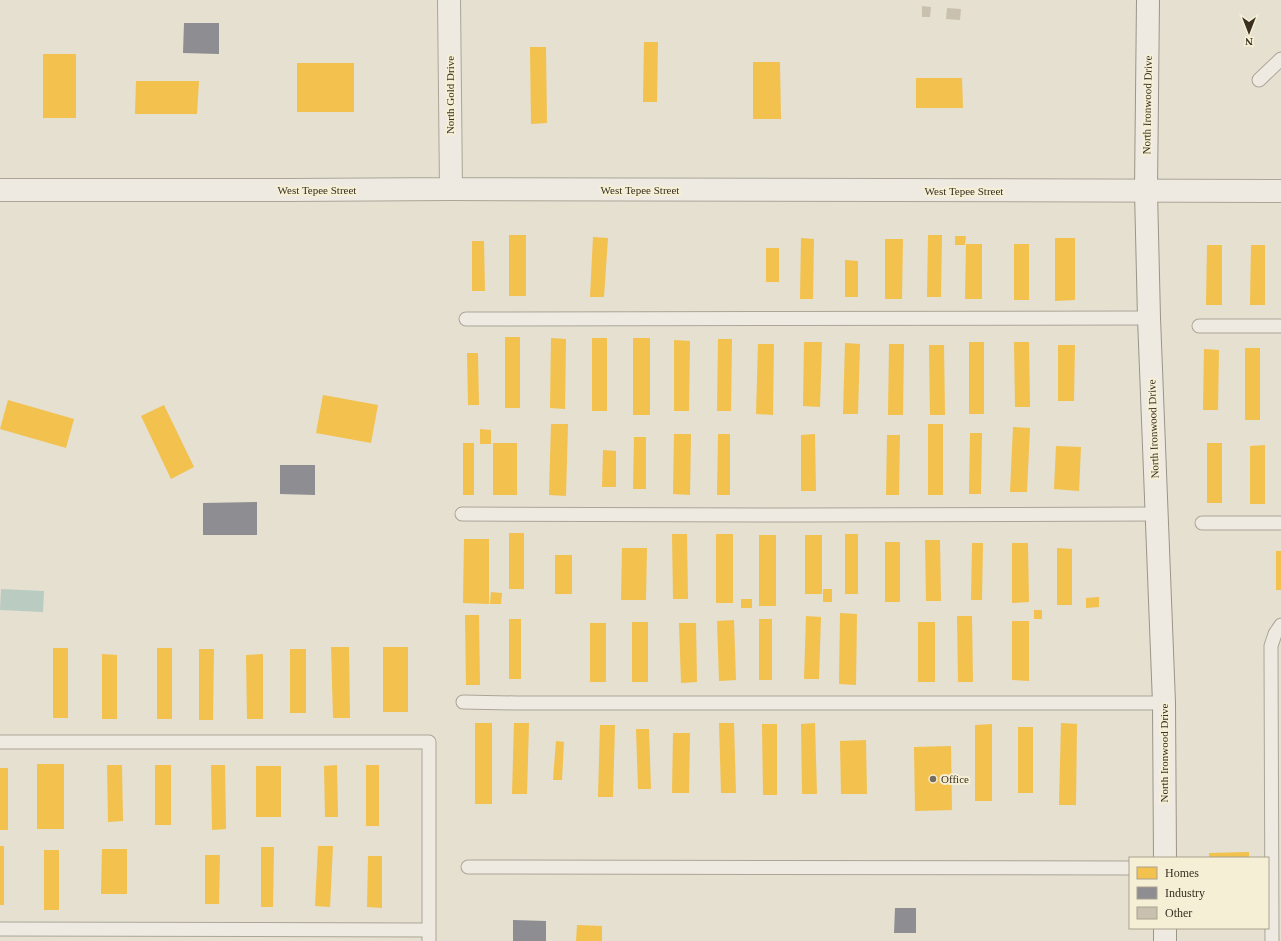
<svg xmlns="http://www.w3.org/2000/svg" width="1281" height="941" viewBox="0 0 1281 941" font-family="'Times New Roman',serif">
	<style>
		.water { fill: #bacbc2 }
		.homes { fill: #f2c14e }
		.industry { fill: #8d8d92 }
		.building { fill: #c9c0b0 }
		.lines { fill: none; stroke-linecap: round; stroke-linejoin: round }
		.lane-casing { stroke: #aba598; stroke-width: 15 }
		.street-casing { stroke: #aba598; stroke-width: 24 }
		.secondary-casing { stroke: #9a9588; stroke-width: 24 }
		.lane { stroke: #eeeae1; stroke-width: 13 }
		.street { stroke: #eeeae1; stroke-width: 22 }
		.secondary { stroke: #eeeae1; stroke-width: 22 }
		.poi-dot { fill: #766d5d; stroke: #f5efd6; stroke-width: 1.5 }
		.labels { text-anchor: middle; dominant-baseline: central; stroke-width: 4; stroke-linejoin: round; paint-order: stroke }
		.street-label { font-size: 11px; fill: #3a2f20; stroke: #f5efd6 }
		.poi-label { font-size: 11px; fill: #3a2f20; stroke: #f5efd6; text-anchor: start }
	</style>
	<rect width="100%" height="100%" fill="#e5e0cf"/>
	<!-- water -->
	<path class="water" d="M 1,589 L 44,591 L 43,612 L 0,610 Z"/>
	<!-- homes -->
	<path class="homes" d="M 644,42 L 658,42 L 657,102 L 643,102 Z
		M 530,47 L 546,47 L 547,123 L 531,124 Z
		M 43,54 L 76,54 L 76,118 L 43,118 Z
		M 753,62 L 780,62 L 781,119 L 753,119 Z
		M 297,63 L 354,63 L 354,112 L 297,112 Z
		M 916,78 L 962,78 L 963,108 L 916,108 Z
		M 136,81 L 199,81 L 197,114 L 135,114 Z
		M 509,235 L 526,235 L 526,296 L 509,296 Z
		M 928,235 L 942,235 L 941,297 L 927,297 Z
		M 955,236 L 966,236 L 965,245 L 955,245 Z
		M 593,237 L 608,238 L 604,297 L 590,297 Z
		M 801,238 L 814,239 L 813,299 L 800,299 Z
		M 1055,238 L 1075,238 L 1075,300 L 1055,301 Z
		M 885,239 L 903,239 L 902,299 L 885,299 Z
		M 472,241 L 484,241 L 485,291 L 472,291 Z
		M 966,244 L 982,244 L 982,299 L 965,299 Z
		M 1014,244 L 1029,244 L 1029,300 L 1014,300 Z
		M 1207,245 L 1222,245 L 1222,305 L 1206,305 Z
		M 1251,245 L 1265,245 L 1265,305 L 1250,305 Z
		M 766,248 L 779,248 L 779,282 L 766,282 Z
		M 845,260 L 858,261 L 858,297 L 845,297 Z
		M 505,337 L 520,337 L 520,408 L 505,408 Z
		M 551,338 L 566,339 L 565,409 L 550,408 Z
		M 592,338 L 607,338 L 607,411 L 592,411 Z
		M 633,338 L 650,338 L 650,415 L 633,415 Z
		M 718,339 L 732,339 L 731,411 L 717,411 Z
		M 674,340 L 690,341 L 689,411 L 674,411 Z
		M 804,342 L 822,342 L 820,407 L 803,406 Z
		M 969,342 L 984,342 L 984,414 L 969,414 Z
		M 1014,342 L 1029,342 L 1030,407 L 1015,407 Z
		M 845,343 L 860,344 L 858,414 L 843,414 Z
		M 758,344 L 774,344 L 773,415 L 756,414 Z
		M 889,344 L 904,344 L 903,415 L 888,415 Z
		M 929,345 L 944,345 L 945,415 L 930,415 Z
		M 1058,345 L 1075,345 L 1074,401 L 1058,401 Z
		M 1245,348 L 1260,348 L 1260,420 L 1245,420 Z
		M 1204,349 L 1219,350 L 1218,410 L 1203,410 Z
		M 467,353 L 478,353 L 479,405 L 468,405 Z
		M 323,395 L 378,405 L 371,443 L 316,433 Z
		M 8,400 L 74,419 L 66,448 L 0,429 Z
		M 164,405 L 194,467 L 171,479 L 141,416 Z
		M 551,424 L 568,424 L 566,496 L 549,495 Z
		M 928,424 L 943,424 L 943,495 L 928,495 Z
		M 1013,427 L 1030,428 L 1027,492 L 1010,492 Z
		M 480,429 L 491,430 L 491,444 L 480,444 Z
		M 970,433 L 982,433 L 981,494 L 969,494 Z
		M 674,434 L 691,434 L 690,495 L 673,494 Z
		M 718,434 L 730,434 L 730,495 L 717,495 Z
		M 815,434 L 816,491 L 801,491 L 801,435 Z
		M 887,435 L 900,435 L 899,495 L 886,495 Z
		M 634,437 L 646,437 L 646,489 L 633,489 Z
		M 463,443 L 474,443 L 474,495 L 463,495 Z
		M 493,443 L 517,443 L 517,495 L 493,495 Z
		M 1207,443 L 1222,443 L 1222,503 L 1207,503 Z
		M 1265,445 L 1265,504 L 1250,504 L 1250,446 Z
		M 1056,446 L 1081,447 L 1079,491 L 1054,489 Z
		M 603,450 L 616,451 L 616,487 L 602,487 Z
		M 509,533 L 524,533 L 524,589 L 509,589 Z
		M 672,534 L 687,534 L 688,599 L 673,599 Z
		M 716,534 L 733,534 L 733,603 L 716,603 Z
		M 845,534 L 858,534 L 858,594 L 845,594 Z
		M 759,535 L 776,535 L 776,606 L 759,606 Z
		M 805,535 L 822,535 L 822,594 L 805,594 Z
		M 464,539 L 489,539 L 489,604 L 463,603 Z
		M 925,540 L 940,540 L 941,601 L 926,601 Z
		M 885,542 L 900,542 L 900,602 L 885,602 Z
		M 972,543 L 983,543 L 982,600 L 971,600 Z
		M 1012,543 L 1028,543 L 1029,602 L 1012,603 Z
		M 622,548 L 647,548 L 646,600 L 621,600 Z
		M 1057,548 L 1072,549 L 1072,605 L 1057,605 Z
		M 1276,551 L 1281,551 L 1281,590 L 1276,590 Z
		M 555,555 L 572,555 L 572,594 L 555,594 Z
		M 823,589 L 832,589 L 832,602 L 823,602 Z
		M 491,592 L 502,593 L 501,604 L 490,604 Z
		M 1099,597 L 1099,607 L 1086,608 L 1086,598 Z
		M 741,599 L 752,599 L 752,608 L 741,608 Z
		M 1034,610 L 1042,610 L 1042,619 L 1034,619 Z
		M 840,613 L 857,614 L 856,685 L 839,684 Z
		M 465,615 L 479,615 L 480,685 L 466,685 Z
		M 806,616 L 821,617 L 819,679 L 804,679 Z
		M 957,616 L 972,616 L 973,682 L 958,682 Z
		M 509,619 L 521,619 L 521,679 L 509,679 Z
		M 759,619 L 772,619 L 772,680 L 759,680 Z
		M 734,620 L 736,680 L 719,681 L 717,621 Z
		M 1012,621 L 1029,621 L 1029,681 L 1012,680 Z
		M 632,622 L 648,622 L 648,682 L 632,682 Z
		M 918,622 L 935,622 L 935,682 L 918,682 Z
		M 590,623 L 606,623 L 606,682 L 590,682 Z
		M 679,623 L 696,623 L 697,682 L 681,683 Z
		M 331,647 L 349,647 L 350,718 L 333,718 Z
		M 383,647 L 408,647 L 408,712 L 383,712 Z
		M 53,648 L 68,648 L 68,718 L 53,718 Z
		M 157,648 L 172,648 L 172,719 L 157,719 Z
		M 199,649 L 214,649 L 213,720 L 199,720 Z
		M 290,649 L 306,649 L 306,713 L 290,713 Z
		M 102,654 L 117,655 L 117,719 L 102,719 Z
		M 263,654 L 263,719 L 247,719 L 246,655 Z
		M 475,723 L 492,723 L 492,804 L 475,804 Z
		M 514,723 L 529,723 L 527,794 L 512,794 Z
		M 719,723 L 734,723 L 736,793 L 721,793 Z
		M 815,723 L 817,794 L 802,794 L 801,724 Z
		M 1061,723 L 1077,724 L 1076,805 L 1059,805 Z
		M 762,724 L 777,724 L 777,795 L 763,795 Z
		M 992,724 L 992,801 L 975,801 L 975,725 Z
		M 600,725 L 615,725 L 613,797 L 598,797 Z
		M 1018,727 L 1033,727 L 1033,793 L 1018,793 Z
		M 636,729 L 649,729 L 651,789 L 638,789 Z
		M 673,733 L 690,733 L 689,793 L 672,793 Z
		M 866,740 L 867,794 L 841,794 L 840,741 Z
		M 556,741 L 564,742 L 562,780 L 553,780 Z
		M 951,746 L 952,810 L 915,811 L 914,747 Z
		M 37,764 L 64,764 L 64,829 L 37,829 Z
		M 107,765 L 122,765 L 123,821 L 108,822 Z
		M 155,765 L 171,765 L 171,825 L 155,825 Z
		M 211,765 L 225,765 L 226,829 L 212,830 Z
		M 337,765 L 338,817 L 325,817 L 324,766 Z
		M 366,765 L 379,765 L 379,826 L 366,826 Z
		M 256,766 L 281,766 L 281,817 L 256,817 Z
		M 0,768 L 8,768 L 8,830 L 0,830 Z
		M 0,846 L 4,846 L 4,905 L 0,905 Z
		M 318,846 L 333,846 L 330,907 L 315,906 Z
		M 261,847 L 274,847 L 273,907 L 261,907 Z
		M 102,849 L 127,849 L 127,894 L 101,894 Z
		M 44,850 L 59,850 L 59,910 L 44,910 Z
		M 1249,852 L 1249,858 L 1209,858 L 1209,853 Z
		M 205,855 L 220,855 L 219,904 L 205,904 Z
		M 368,856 L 382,856 L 382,908 L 367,907 Z
		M 577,925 L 602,926 L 602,941 L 576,941 Z"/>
	<!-- industry -->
	<path class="industry" d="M 184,23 L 219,23 L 219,54 L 183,53 Z
		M 280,465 L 315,465 L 315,495 L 280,494 Z
		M 257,502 L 257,535 L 203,535 L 203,503 Z
		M 895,908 L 916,908 L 916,933 L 894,933 Z
		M 513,920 L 546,921 L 546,941 L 513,941 Z"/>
	<!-- building -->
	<path class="building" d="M 922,6 L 931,7 L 930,17 L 922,17 Z
		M 947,8 L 961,9 L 960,20 L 946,19 Z"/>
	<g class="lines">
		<defs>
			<path id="lane" d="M 1259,80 L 1281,59
				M 466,319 L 1149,318
				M 1199,326 L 1281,326
				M 462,514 L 792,515 L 1157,514
				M 1202,523 L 1281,523
				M 463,702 L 516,703 L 1164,703
				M 0,742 L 429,742 L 429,941
				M 468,867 L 1130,868
				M 0,929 L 429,930
				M 1272,941 L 1271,646 L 1275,634 L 1281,625"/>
			<path id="street" d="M 449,0 L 451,189
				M 0,190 L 289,190 L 451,189 L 1281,191"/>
			<path id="secondary" d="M 1148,0 L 1146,191 L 1149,318 L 1164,703 L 1165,858
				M 1165,928 L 1165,941"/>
		</defs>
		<!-- lane casing -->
		<use href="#lane" class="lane-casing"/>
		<!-- street casing -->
		<use href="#street" class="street-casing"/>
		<!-- secondary casing -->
		<use href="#secondary" class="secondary-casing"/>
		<!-- lane -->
		<use href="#lane" class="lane"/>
		<!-- street -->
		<use href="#street" class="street"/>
		<!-- secondary -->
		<use href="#secondary" class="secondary"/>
	</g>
	<!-- markers -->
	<circle class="poi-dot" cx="933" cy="779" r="4"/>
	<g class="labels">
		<!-- street labels -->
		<g class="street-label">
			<text transform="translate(450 95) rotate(-90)">North Gold Drive</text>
			<text transform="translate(1147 105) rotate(-89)">North Ironwood Drive</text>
			<text x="317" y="190">West Tepee Street</text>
			<text x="640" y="190">West Tepee Street</text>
			<text x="964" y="191">West Tepee Street</text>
			<text transform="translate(1153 429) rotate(-92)">North Ironwood Drive</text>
			<text transform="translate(1164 753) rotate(-90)">North Ironwood Drive</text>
		</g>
		<!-- poi labels -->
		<g class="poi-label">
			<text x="941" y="779">Office</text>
		</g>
	</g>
	<!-- legend -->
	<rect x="1129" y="857" width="140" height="72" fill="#f5efd6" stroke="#aaa28d"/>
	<rect x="1137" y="867" width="20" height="12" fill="#f2c14e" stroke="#aaa28d"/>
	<text x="1165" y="877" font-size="12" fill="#3a2f20">Homes</text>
	<rect x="1137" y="887" width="20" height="12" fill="#8d8d92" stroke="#aaa28d"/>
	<text x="1165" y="897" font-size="12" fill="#3a2f20">Industry</text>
	<rect x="1137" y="907" width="20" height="12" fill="#c9c0b0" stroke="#aaa28d"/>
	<text x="1165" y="917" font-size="12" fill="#3a2f20">Other</text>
	<!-- north arrow -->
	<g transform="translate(1249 32) rotate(180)" stroke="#f5efd6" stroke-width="3" paint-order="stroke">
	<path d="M0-3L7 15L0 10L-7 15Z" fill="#3a2f20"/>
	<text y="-6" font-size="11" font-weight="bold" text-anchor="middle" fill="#3a2f20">N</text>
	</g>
</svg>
